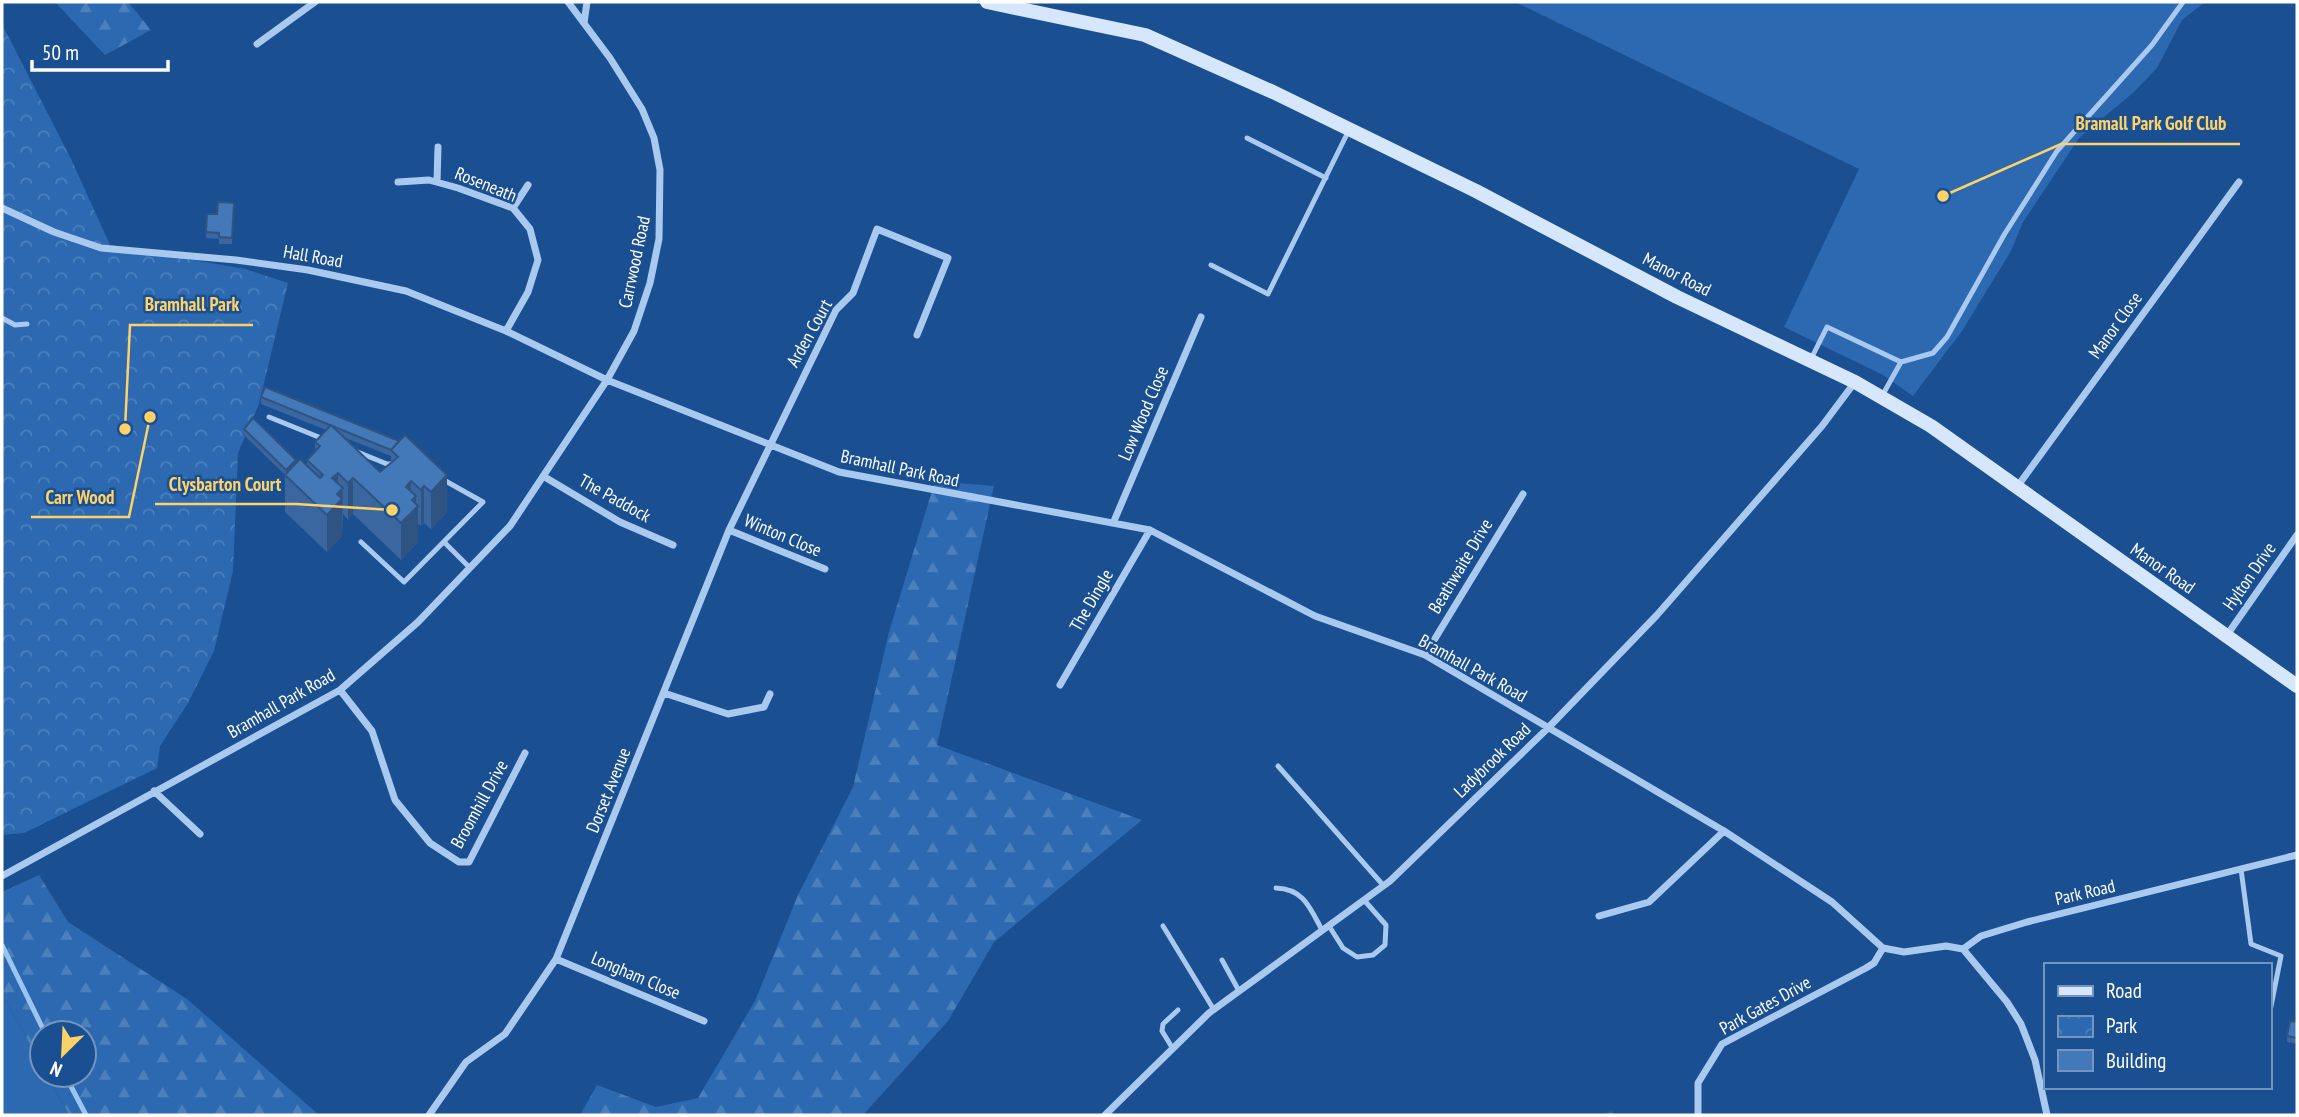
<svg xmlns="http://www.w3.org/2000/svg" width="2299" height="1117" viewBox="0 0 2299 1117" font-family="'PT Sans Narrow',sans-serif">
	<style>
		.grass { fill: #2c69b0 }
		.forest { fill: url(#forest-firs) }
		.park { fill: url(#park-crowns) }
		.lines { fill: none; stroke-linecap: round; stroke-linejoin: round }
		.stream { stroke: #9cc4f1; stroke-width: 5 }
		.lane { stroke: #a9c9ef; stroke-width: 5 }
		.street { stroke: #a9c9ef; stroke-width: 7 }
		.secondary { stroke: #d7e7fb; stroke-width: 14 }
		.wall { fill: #3a679f; fill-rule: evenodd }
		.shaded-wall { fill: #2f5482 }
		.building { fill: #4378b9; stroke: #2f5482; stroke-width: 2 }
		.labels { text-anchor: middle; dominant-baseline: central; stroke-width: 5; stroke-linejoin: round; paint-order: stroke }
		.street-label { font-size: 18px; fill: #fff; stroke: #1a4f92 }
		.leader { fill: none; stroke: #ffd267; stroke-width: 2.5 }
		.callout-dot { fill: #ffd267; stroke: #1a4f92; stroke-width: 2.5 }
		.callout-label { font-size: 19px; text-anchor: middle; font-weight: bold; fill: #ffd267; stroke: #1a4f92; stroke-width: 5; stroke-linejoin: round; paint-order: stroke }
	</style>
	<defs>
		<pattern id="forest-firs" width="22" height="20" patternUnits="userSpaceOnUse" patternTransform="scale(1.75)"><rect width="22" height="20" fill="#2c69b0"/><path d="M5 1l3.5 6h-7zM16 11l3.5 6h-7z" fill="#4c80bc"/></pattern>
		<pattern id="park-crowns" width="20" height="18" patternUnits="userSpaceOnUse" patternTransform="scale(1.75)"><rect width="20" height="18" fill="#2c69b0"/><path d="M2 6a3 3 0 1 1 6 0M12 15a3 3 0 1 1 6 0" fill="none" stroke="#4c80bc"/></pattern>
	</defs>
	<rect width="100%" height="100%" fill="#1a4f92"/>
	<!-- grass -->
	<path class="grass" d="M 1515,2 L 2205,2 L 2182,20 L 2157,68 L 2134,92 L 2079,138 L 2023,222 L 2011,251 L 1962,331 L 1913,396 L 1883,375 L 1784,327 L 1859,169 Z
		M 2,994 L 42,1066 L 42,1075 L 47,1075 L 69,1115 L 2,1115 Z"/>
	<!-- forest -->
	<path class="forest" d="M 55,2 L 128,2 L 151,30 L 105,55 Z
		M 935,481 L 994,486 L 937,745 L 1142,820 L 994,942 L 948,1021 L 863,1115 L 580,1115 L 597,1085 L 656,1107 L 698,1098 L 755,1001 L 798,895 L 853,787 L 889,632 Z
		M 39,875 L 68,922 L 187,999 L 319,1115 L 69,1115 L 47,1075 L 84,1075 L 84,1033 L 42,1033 L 42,1066 L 2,994 L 2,892 Z"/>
	<!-- park -->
	<path class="park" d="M 2,24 L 71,159 L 110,245 L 245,269 L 288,283 L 259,404 L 238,453 L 233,571 L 214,651 L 188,703 L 160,746 L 157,768 L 24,833 L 2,835 Z"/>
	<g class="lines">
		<!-- stream -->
		<path class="stream" d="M 2,945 L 45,1033
			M 65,1075 L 86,1115"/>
		<!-- lane -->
		<path class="lane" d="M 1247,138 L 1326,178
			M 1211,265 L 1268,294 L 1348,132
			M 2,318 L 15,325 L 27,324
			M 1811,359 L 1827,327 L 1901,362 L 1933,353 L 1947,337 L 2004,235 L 2057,151 L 2152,45 L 2183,2
			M 1882,396 L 1901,362
			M 269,417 L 326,440
			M 355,451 L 387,464 L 395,464
			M 361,542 L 404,582 L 483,502 L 442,479
			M 444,542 L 470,568
			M 1278,766 L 1383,885
			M 2241,869 L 2251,944 L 2281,956 L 2270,1011
			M 1276,888 C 1304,889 1310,908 1322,930
			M 1163,926 L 1214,1010
			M 1329,926 L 1343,948 L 1357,957 L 1373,955 L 1385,945 L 1386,925 L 1364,900
			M 1222,960 L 1239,991
			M 1173,1049 L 1162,1031 L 1163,1024 L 1178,1010"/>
		<!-- street -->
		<path class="street" d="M 584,23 L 587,2
			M 257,44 L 315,2
			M 398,182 L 429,180 L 458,188 L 513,208 L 530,229 L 538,260 L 528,292 L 506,331
			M 437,182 L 438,147
			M 2,208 L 54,232 L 101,248 L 236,260 L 308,270 L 406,291 L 506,331 L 607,380 L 839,472 L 1150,530 L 1315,616 L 1425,655 L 1724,831 L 1832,902 L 1883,948 L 1904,952 L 1946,946 L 1963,949 L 2007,1002 L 2021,1024 L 2035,1060 L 2047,1115
			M 513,208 L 528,185
			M 543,476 L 620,522 L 673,545
			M 2017,487 L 2239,182
			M 1114,521 L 1201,317
			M 729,530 L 825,569
			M 2227,635 L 2297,535
			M 1425,655 L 1523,494
			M 1060,685 L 1150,530
			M 340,690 L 372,731 L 395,800 L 430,843 L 459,862 L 469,862 L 525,753
			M 664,693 L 728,714 L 764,707 L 770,694
			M 154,791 L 200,834
			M 2,876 L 340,690 L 418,622 L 510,526 L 607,380 L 634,331 L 650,283 L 659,239 L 660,170 L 654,138 L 642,109 L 610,58 L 568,2
			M 1599,916 L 1649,902 L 1724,831
			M 1963,949 L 1981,936 L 2027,922 L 2297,855
			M 556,959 L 704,1021
			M 429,1115 L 466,1062 L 505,1034 L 556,959 L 729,530 L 836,310 L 853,293 L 877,229 L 948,258 L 917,335
			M 1105,1115 L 1209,1013 L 1390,881 L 1548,728 L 1657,615 L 1822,426 L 1855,382
			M 1698,1115 L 1698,1083 L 1722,1044 L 1866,968 L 1874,963 L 1883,948"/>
		<!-- secondary -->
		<path class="secondary" d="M 987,2 L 1145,35 L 1273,92 L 1476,191 L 1677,297 L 1855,382 L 1931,426 L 2297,686"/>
	</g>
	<!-- wall -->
	<path class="wall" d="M 234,203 L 232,244 L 219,244 L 219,239 L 206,238 L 207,214 L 217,214 Z
		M 261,397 L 399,441 L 447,512 L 431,529 L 424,523 L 421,526 L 418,524 L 418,542 L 401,560 L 353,514 L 348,520 L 343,514 L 342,536 L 327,552 L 285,512 L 285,475 L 244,435 L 244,429 L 296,463 L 307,466 L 307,460 L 315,452 L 315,442 L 326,430 L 261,404 ZM 343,437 L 391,456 L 391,463 L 380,472 Z
		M 2297,1022 L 2297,1044 L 2287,1042 L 2287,1036 Z"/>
	<!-- shaded-wall -->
	<path class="shaded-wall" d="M 296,460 L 296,467 L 286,477 L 286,470 Z
		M 338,473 L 338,494 L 343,488 L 342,536 L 327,552 L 327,515 L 332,478 Z
		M 447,475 L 447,512 L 431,529 L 431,492 Z
		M 353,478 L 353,514 L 348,520 L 348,483 Z
		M 411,481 L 411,513 L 412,500 L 416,496 L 416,508 L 418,506 L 418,542 L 401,560 L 401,523 L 406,487 Z
		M 424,486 L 424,523 L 421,526 L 421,490 Z"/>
	<!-- building -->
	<path class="building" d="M 218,202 L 234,203 L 232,238 L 219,237 L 219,233 L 206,232 L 207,214 L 217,214 Z
		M 265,387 L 399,441 L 391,450 L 261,397 Z
		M 253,418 L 296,460 L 286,470 L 244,429 Z
		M 331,425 L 380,472 L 398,457 L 391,450 L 405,435 L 447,475 L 431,492 L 424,486 L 421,490 L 411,481 L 406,487 L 416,496 L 412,500 L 418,506 L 401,523 L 353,478 L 348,483 L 338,473 L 332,478 L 343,488 L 337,494 L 342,499 L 327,515 L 285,475 L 300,459 L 320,478 L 323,475 L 307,460 L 320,446 L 315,442 Z
		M 2290,1021 L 2297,1022 L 2297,1038 L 2287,1036 Z
		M 1612,1111 L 1614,1115 L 1602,1115 Z"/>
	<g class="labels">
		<!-- street labels -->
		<g class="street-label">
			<text transform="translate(486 184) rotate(22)">Roseneath</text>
			<text transform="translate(313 256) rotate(10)">Hall Road</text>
			<text transform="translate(634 262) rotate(-78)">Carrwood Road</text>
			<text transform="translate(1677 274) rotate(27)">Manor Road</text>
			<text transform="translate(2115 325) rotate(-54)">Manor Close</text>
			<text transform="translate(809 333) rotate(-61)">Arden Court</text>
			<text transform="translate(1143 413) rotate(-67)">Low Wood Close</text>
			<text transform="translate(900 468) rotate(12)">Bramhall Park Road</text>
			<text transform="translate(615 498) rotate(29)">The Paddock</text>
			<text transform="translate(783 535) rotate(23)">Winton Close</text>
			<text transform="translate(1460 566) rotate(-59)">Beathwaite Drive</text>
			<text transform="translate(2163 568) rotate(35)">Manor Road</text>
			<text transform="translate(2249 576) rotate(-55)">Hylton Drive</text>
			<text transform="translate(1091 600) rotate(-60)">The Dingle</text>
			<text transform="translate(1473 668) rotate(29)">Bramhall Park Road</text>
			<text transform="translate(281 703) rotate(-30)">Bramhall Park Road</text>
			<text transform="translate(1492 760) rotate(-44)">Ladybrook Road</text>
			<text transform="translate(608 790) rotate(-68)">Dorset Avenue</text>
			<text transform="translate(479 804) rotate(-61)">Broomhill Drive</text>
			<text transform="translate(2085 892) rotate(-13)">Park Road</text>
			<text transform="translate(636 975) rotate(23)">Longham Close</text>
			<text transform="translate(1765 1005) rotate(-29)">Park Gates Drive</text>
		</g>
	</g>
	<!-- callouts -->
	<path class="leader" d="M1943 196L2061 144H2240M125 429L130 325H253M392 510L296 504H155M150 417L129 517H31"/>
	<g class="callout-dot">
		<circle cx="1943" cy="196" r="7"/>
		<circle cx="125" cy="429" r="7"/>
		<circle cx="392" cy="510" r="7"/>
		<circle cx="150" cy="417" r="7"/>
	</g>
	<g class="callout-label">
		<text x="2151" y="130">Bramall Park Golf Club</text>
		<text x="192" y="311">Bramhall Park</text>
		<text x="225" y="491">Clysbarton Court</text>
		<text x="80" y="504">Carr Wood</text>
	</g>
	<!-- border -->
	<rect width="2299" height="1117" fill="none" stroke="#ffffff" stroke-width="7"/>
	<!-- legend -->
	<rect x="2044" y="963" width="228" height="126" fill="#1a4f92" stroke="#7695be" stroke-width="2"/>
	<rect x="2058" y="986" width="35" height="10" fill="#d7e7fb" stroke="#7695be" stroke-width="2"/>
	<text x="2106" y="998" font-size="21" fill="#ffffff">Road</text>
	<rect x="2058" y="1016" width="35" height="21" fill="url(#park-crowns)" stroke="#7695be" stroke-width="2"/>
	<text x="2106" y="1033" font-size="21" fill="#ffffff">Park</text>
	<rect x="2058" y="1050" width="35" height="21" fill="#4378b9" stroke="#7695be" stroke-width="2"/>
	<text x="2106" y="1068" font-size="21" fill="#ffffff">Building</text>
	<!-- north arrow -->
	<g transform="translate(63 1054) rotate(204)"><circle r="33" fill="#1a4f92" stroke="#7695be" stroke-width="2"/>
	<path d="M0-5L12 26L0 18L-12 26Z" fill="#ffd267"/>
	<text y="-10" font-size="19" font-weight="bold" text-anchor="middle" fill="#ffffff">N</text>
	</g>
	<!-- scale -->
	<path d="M32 60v10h136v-10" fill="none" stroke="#ffffff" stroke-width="3.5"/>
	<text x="42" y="60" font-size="21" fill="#ffffff" stroke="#1a4f92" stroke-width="5" paint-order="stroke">50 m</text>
</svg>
